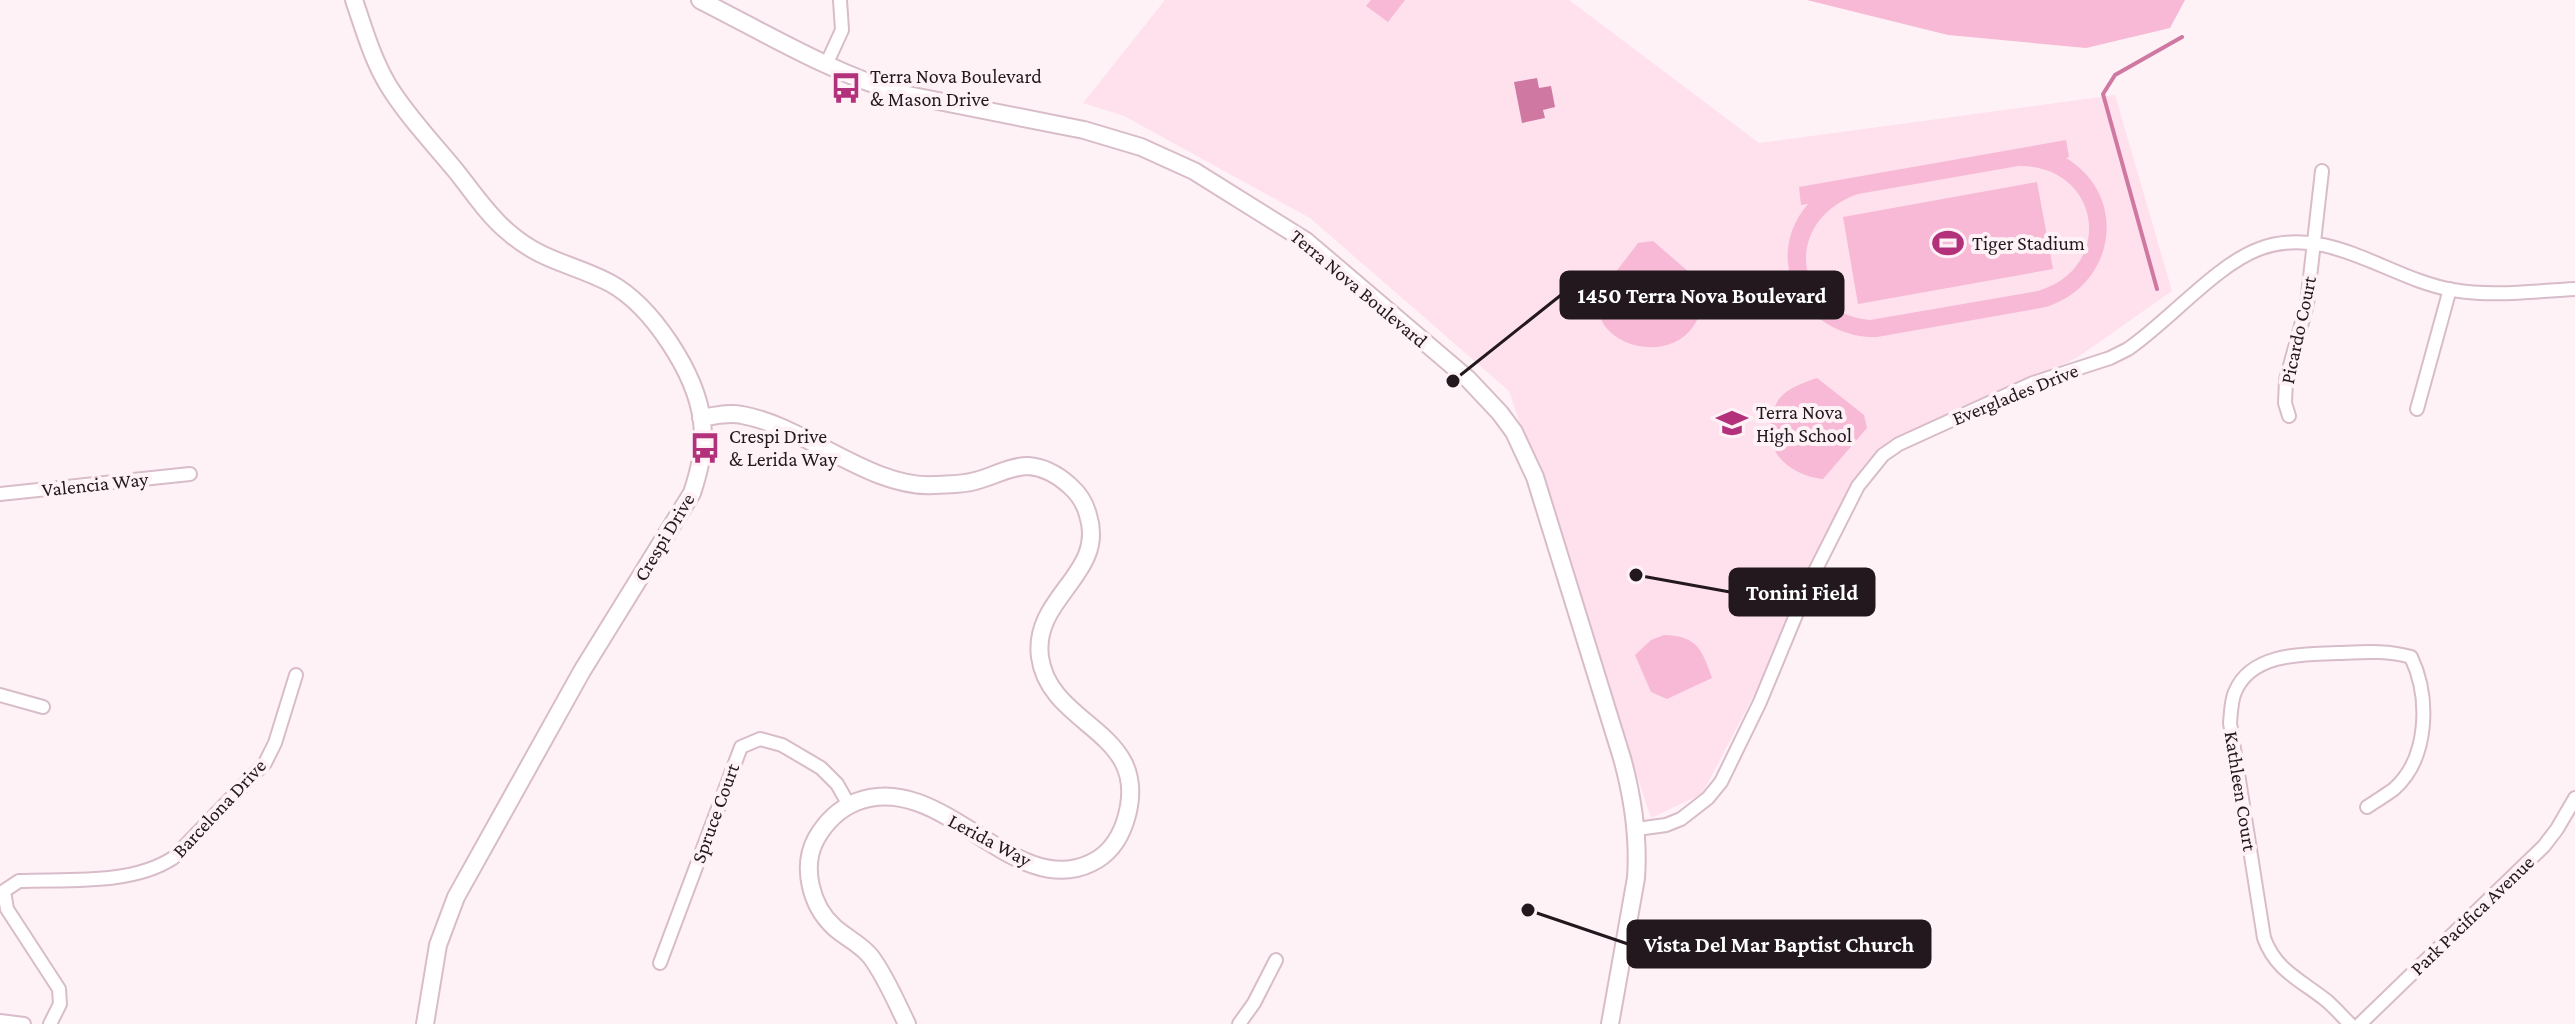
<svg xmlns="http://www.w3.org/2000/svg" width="2575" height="1024" viewBox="0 0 2575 1024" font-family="'Crimson Pro',serif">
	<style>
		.built { fill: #ffe0ed }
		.green { fill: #f7b9d5; fill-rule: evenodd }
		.water { fill: #ce78a2 }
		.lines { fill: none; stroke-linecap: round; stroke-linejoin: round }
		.stream { stroke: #ce78a2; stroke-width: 4 }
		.minor-casing { stroke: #d9bcc9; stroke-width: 16 }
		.tertiary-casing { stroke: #d9bcc9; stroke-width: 20 }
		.minor { stroke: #fff; stroke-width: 12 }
		.tertiary { stroke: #fff; stroke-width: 16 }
		.labels { text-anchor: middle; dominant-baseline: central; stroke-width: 8; stroke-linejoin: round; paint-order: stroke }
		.poi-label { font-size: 20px; fill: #22181d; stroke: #fef2f7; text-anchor: start }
		.street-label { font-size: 20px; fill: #22181d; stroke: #fef2f7 }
		.leader { fill: none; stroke: #22181d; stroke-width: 3 }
		.callout-dot { fill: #22181d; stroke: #fef2f7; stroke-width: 3 }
		.callout { fill: #22181d; stroke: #22181d; stroke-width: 3 }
		.callout-label { font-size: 22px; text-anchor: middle; font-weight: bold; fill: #fff }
	</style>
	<rect width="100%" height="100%" fill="#fef2f7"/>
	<!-- built -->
	<path class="built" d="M 1165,0 L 1569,0 L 1759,143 L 2115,95 L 2172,291 L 2078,357 L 1879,456 L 1702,794 L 1651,818 L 1509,391 L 1310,218 L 1124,116 L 1083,103 Z"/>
	<!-- green -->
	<path class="green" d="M 1371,0 L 1405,0 L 1388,22 L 1366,6 Z
		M 1807,0 L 2185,0 L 2170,28 L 2086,48 L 1948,35 Z
		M 2066,140 L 2069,157 L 2066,158 C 2130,197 2115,285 2046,307 L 1877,337 C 1805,338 1759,261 1808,204 L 1801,205 L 1799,187 ZM 2018,166 C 2100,164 2117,267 2038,291 L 1870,320 C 1791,312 1783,220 1858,194 Z
		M 2037,182 L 2053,269 L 1858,304 L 1843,217 Z
		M 1653,241 L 1705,286 C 1703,301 1702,316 1692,328 C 1672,356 1623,352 1604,325 C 1600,318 1597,309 1593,302 L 1638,243 Z
		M 1817,378 L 1864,415 L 1867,428 L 1823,479 C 1793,476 1765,455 1771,423 C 1773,414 1774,406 1779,399 C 1789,387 1803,383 1817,378 Z
		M 1664,635 C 1697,636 1702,649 1712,678 L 1667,699 L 1651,692 L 1635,655 L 1651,640 Z"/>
	<!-- water -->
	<path class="water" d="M 1537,78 L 1539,88 L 1551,86 L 1555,107 L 1543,110 L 1545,118 L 1522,123 L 1514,82 Z"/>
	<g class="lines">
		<!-- stream -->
		<path class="stream" d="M 2157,289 L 2103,94 L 2115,75 L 2182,37"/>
		<defs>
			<path id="minor" d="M 826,65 L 842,30 L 840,0
				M 2417,409 L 2450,289
				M 2289,416 L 2285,403 L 2286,380 L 2307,304 L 2322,171
				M 0,494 L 190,474
				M 0,695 L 43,707
				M 1637,829 L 1666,825 L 1681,819 L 1708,798 L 1721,782 L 1760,702 L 1810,581 L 1858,486 L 1883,455 L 1899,444 L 2033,383 L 2110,358 L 2128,349 C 2169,321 2216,265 2259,249 C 2328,223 2388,279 2453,290 C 2493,297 2535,291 2575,289
				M 660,963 L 741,747 L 760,739 L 782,745 L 821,768 L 837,784 L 849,805
				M 0,1021 L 24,1024
				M 50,1024 L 60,1004 L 59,989 L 7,909 L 4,891 L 19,881 C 68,879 132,885 173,858 L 265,763 L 275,743 L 296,675
				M 1239,1024 L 1254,1003 L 1276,960
				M 2350,1024 C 2342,1016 2335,1008 2327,1001 C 2301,980 2276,971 2264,938 L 2230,723 C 2231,713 2231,701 2235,692 C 2251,653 2303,654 2338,653 C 2364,652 2387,650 2411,657 C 2430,697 2429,758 2394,789 C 2386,795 2376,801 2367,807
				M 2360,1024 L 2544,846 L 2557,829 L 2575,798"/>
			<path id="tertiary" d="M 354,0 C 364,29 372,58 388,85 C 407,116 433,143 456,171 C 472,191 487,214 507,231 C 542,262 572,263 610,283 C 652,306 696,373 702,421 C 705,447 700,469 692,493 L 582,671 L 456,897 L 438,945 L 425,1024
				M 700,0 C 767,34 832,73 903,94 L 1084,130 L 1141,147 L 1194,171 L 1306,241 L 1468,379 L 1500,413 L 1514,432 L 1535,477 L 1622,758 C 1633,798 1639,836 1636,878 L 1610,1024
				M 701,418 C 714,416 729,412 742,415 C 805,426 871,489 934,485 C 948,484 962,485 975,481 C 992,477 1010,466 1028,466 C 1044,467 1058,475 1070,486 C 1079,494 1085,503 1088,515 C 1107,574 1032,597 1040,657 C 1050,729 1155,730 1125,822 C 1119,840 1108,855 1091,863 C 1013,901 941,768 856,802 C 839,809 825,823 816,839 C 801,867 811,906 834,927 C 846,938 861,944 871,957 C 886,977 896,1002 907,1024"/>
		</defs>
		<!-- minor casing -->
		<use href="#minor" class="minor-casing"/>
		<!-- tertiary casing -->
		<use href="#tertiary" class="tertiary-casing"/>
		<!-- minor -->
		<use href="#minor" class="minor"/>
		<!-- tertiary -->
		<use href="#tertiary" class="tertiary"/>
	</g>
	<!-- icons -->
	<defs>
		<symbol id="bus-bare" viewBox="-9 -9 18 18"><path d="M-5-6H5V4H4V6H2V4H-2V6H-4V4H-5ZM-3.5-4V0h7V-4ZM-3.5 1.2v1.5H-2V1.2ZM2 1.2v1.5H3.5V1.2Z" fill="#b3317b" stroke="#fef2f7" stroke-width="2.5" paint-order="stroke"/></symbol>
		<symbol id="stadium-bare" viewBox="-9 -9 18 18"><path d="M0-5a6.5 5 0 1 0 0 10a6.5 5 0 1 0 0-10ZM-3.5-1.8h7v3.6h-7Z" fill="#b3317b" stroke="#fef2f7" stroke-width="2.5" paint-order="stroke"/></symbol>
		<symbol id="school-bare" viewBox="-9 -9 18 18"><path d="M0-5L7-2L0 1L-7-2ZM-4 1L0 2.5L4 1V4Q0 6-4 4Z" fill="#b3317b" stroke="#fef2f7" stroke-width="2.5" paint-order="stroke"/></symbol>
	</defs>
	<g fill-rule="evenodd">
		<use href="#bus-bare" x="824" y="66" width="44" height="44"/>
		<use href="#stadium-bare" x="1926" y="221" width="44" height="44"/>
		<use href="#school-bare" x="1710" y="401" width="44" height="44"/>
		<use href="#bus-bare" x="683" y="426" width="44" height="44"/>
	</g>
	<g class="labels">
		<!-- poi labels -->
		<g class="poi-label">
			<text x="870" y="76">Terra Nova Boulevard<tspan x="870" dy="23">&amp; Mason Drive</tspan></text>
			<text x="1972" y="243">Tiger Stadium</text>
			<text x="1756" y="412">Terra Nova<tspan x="1756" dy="23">High School</tspan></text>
			<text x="729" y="436">Crespi Drive<tspan x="729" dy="23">&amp; Lerida Way</tspan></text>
		</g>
		<!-- street labels -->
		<g class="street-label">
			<text transform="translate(1359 288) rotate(40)">Terra Nova Boulevard</text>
			<text transform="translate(2298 330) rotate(-78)">Picardo Court</text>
			<text transform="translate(2015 394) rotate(-22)">Everglades Drive</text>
			<text transform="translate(95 484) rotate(-6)">Valencia Way</text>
			<text transform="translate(664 537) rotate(-59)">Crespi Drive</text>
			<text transform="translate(2241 791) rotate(81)">Kathleen Court</text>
			<text transform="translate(219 808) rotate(-47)">Barcelona Drive</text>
			<text transform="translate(715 813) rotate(-70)">Spruce Court</text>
			<text transform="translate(990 840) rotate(28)">Lerida Way</text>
			<text transform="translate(2472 915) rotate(-44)">Park Pacifica Avenue</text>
		</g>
	</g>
	<!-- callouts -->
	<path class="leader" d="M1453 381L1561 295M1636 575L1730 592M1528 910L1628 944"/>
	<g class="callout-dot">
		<circle cx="1453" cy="381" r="8"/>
		<circle cx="1636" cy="575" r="8"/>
		<circle cx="1528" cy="910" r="8"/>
	</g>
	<g class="callout">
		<rect x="1561" y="272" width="282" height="46" rx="8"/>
		<rect x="1730" y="569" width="144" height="46" rx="8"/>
		<rect x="1628" y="921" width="302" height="46" rx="8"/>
	</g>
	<g class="callout-label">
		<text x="1702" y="303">1450 Terra Nova Boulevard</text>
		<text x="1802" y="600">Tonini Field</text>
		<text x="1779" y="952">Vista Del Mar Baptist Church</text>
	</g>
</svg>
